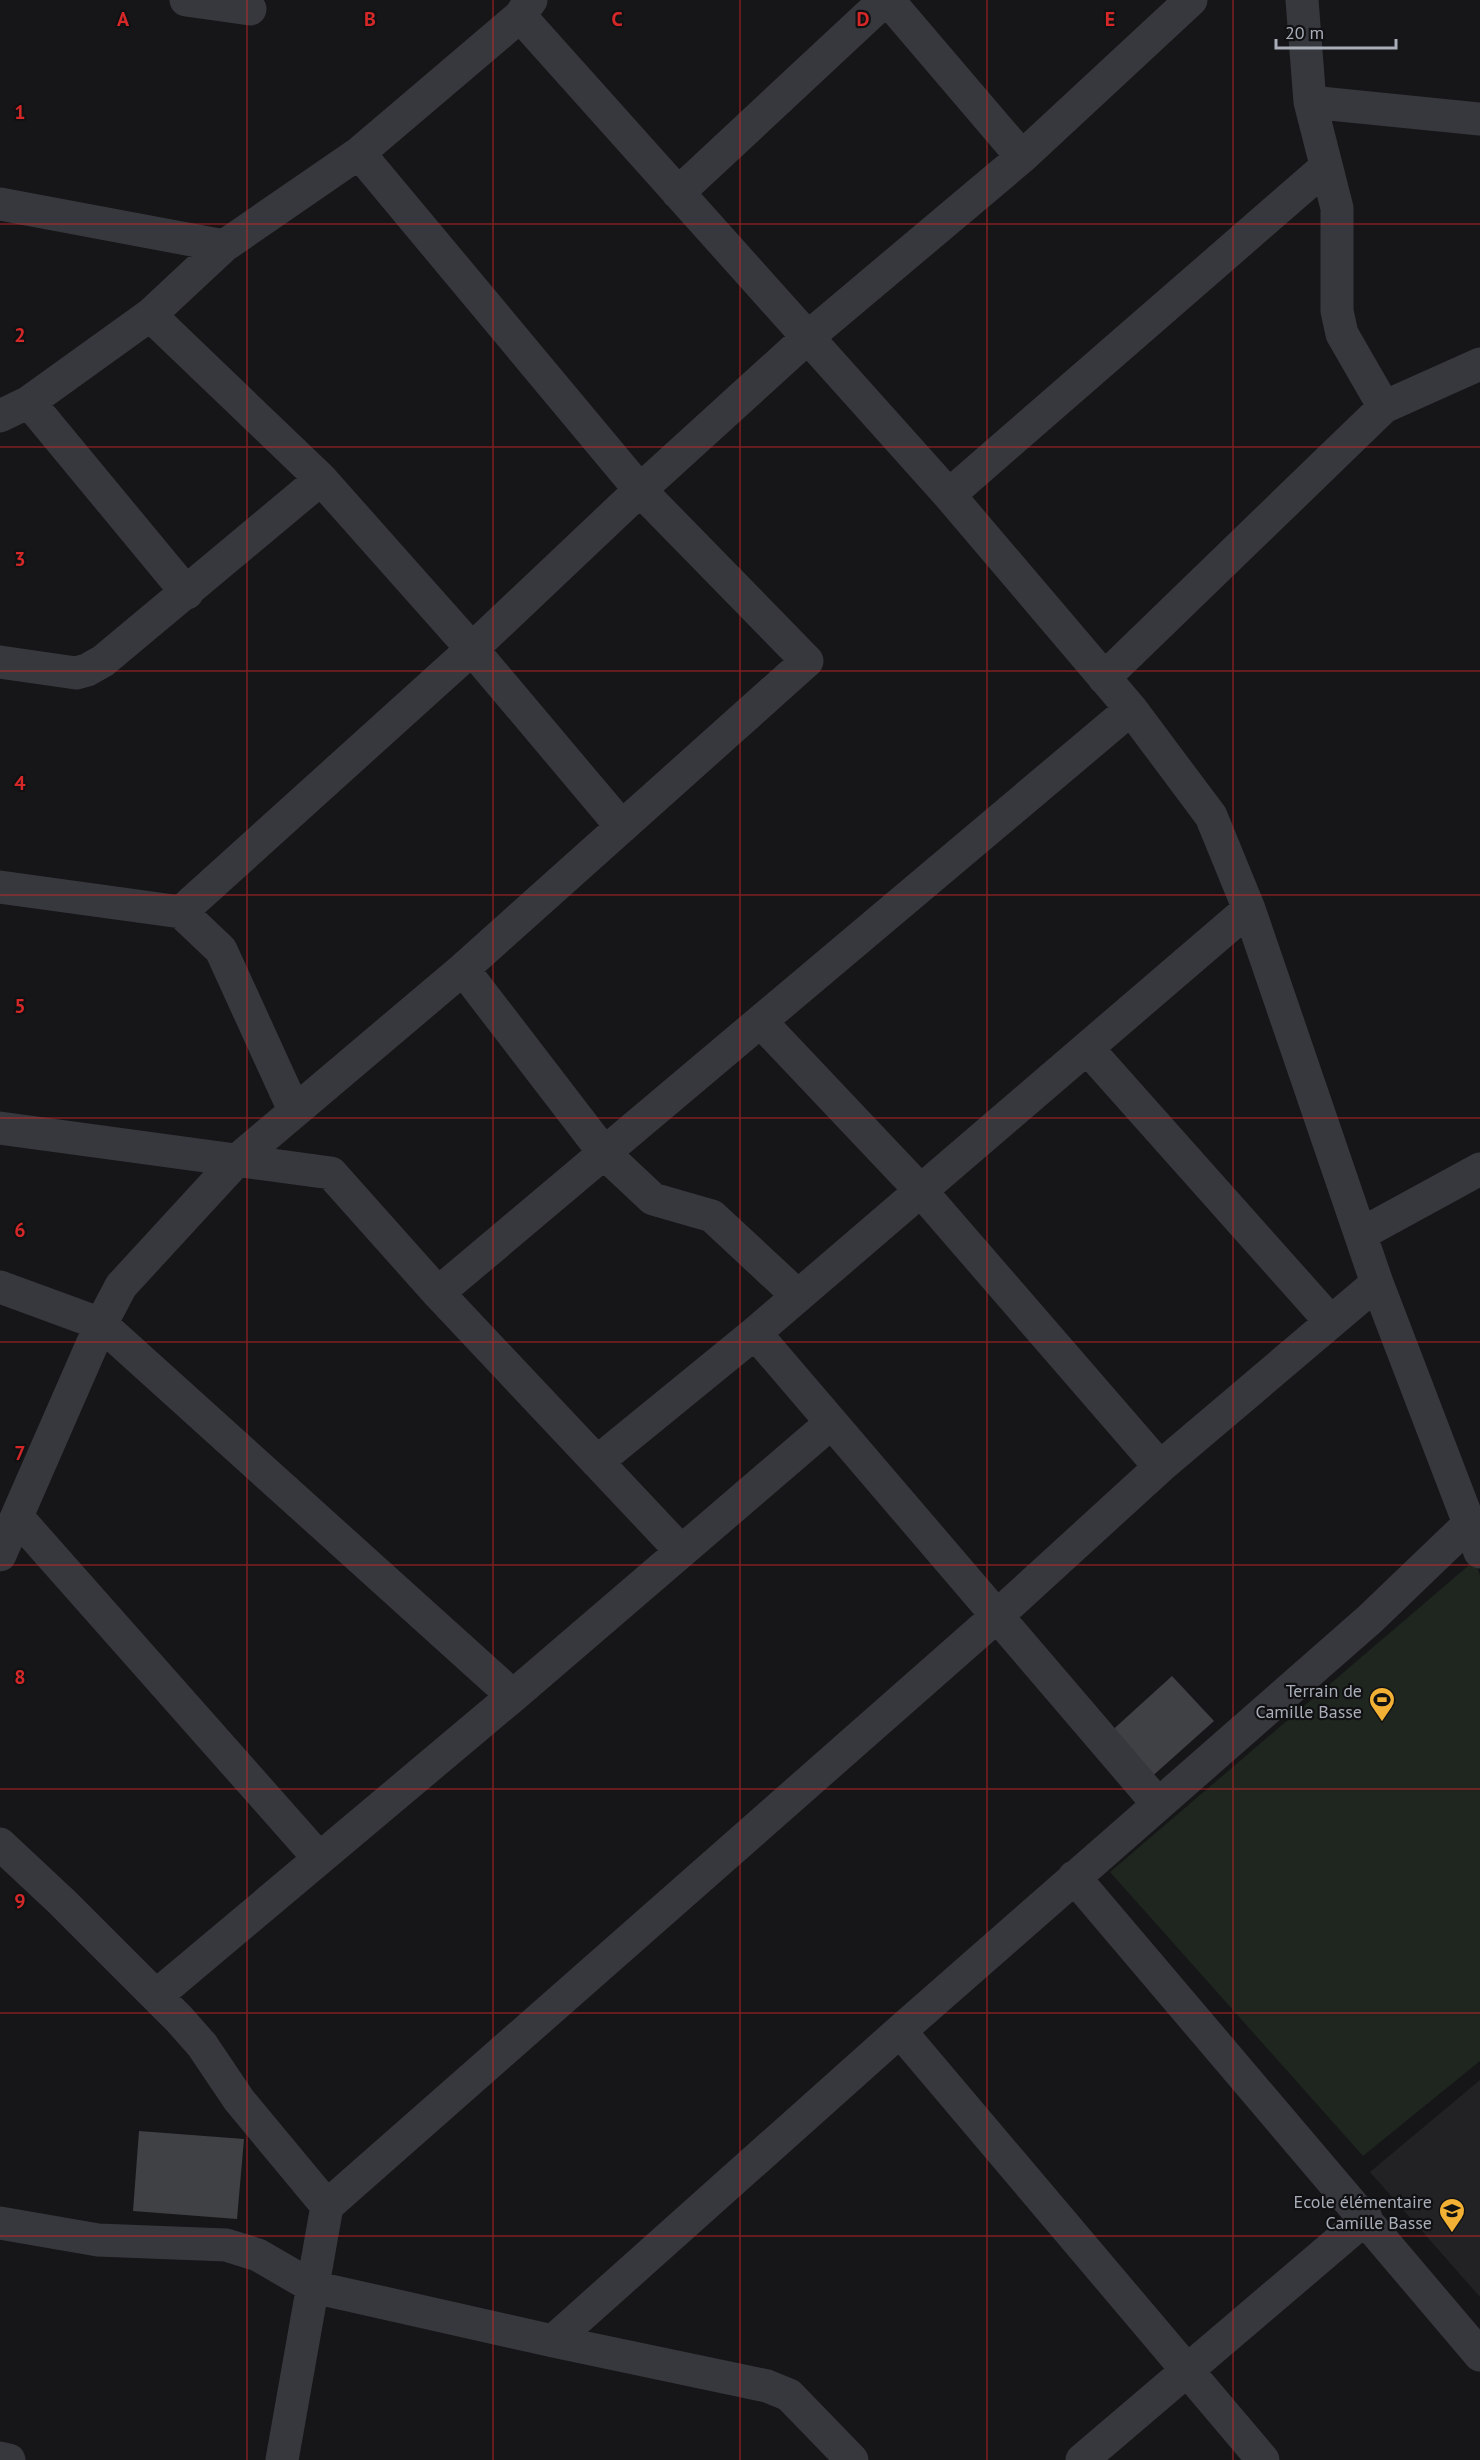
<svg xmlns="http://www.w3.org/2000/svg" width="1480" height="2460" viewBox="0 0 1480 2460" font-family="'PT Sans',sans-serif">
	<style>
		.built { fill: #222225 }
		.green { fill: #1e261f }
		.building { fill: #404145 }
		.lines { fill: none; stroke-linecap: round; stroke-linejoin: round }
		.minor { stroke: #37383d; stroke-width: 33 }
		.grid { fill: none; stroke: #d62828; stroke-width: 1.5; stroke-opacity: 0.55 }
		.labels { text-anchor: middle; dominant-baseline: central; stroke-width: 4.5; stroke-linejoin: round; paint-order: stroke }
		.poi-label { font-size: 18px; fill: #a8adb8; stroke: #111113; text-anchor: end }
		.grid-label { font-size: 20px; text-anchor: middle; font-weight: bold; fill: #d62828; stroke: #111113; stroke-width: 4.5; stroke-linejoin: round; paint-order: stroke }
	</style>
	<rect width="100%" height="100%" fill="#161618"/>
	<!-- built -->
	<path class="built" d="M 1480,2080 L 1480,2297 L 1370,2172 Z"/>
	<!-- green -->
	<path class="green" d="M 1475,1560 L 1480,1575 L 1480,2061 L 1363,2156 L 1110,1872 Z"/>
	<!-- building -->
	<path class="building" d="M 1172,1676 L 1214,1721 L 1148,1780 L 1107,1735 Z
		M 139,2131 L 244,2139 L 237,2219 L 133,2211 Z"/>
	<g class="lines">
		<!-- minor -->
		<path class="minor" d="M 186,0 L 250,9
			M 888,0 L 1022,157
			M 1302,0 L 1310,102 L 1337,208 L 1337,311 L 1342,334 L 1384,407 L 1480,364
			M 520,16 L 949,495 L 1131,709 L 1211,816 L 1249,909 L 1377,1283 L 1480,1552
			M 1310,102 L 1480,119
			M 678,193 L 885,0
			M 0,204 L 224,246
			M 150,315 L 321,479 L 472,649 L 622,827
			M 29,402 L 187,593
			M 0,416 L 29,402 L 150,315 L 224,246 L 359,153 L 520,16 L 531,0
			M 949,495 L 1326,167
			M 0,662 L 76,673 L 87,670 L 103,661 L 321,479
			M 1104,678 L 1384,407
			M 0,887 L 181,912 L 221,950 L 294,1110
			M 181,912 L 472,649 L 640,490 L 807,338 L 1022,157 L 1191,0
			M 463,969 L 605,1154 L 653,1199 L 712,1216 L 798,1296
			M 761,1022 L 921,1191 L 1160,1467
			M 1087,1048 L 1331,1322
			M 0,1128 L 331,1173 L 438,1293 L 681,1551
			M 1361,1234 L 1480,1169
			M 0,1287 L 101,1324 L 513,1696
			M 438,1293 L 1131,709
			M 755,1333 L 1158,1804
			M 597,1462 L 755,1333 L 1249,909
			M 18,1518 L 318,1857
			M 0,1555 L 101,1324 L 121,1286 L 236,1161 L 463,969 L 807,661 L 640,490 L 359,153
			M 0,1844 L 62,1902 L 179,2019 L 202,2045 L 239,2100 L 327,2206
			M 1074,1877 L 1480,2355
			M 156,1996 L 513,1696 L 831,1423
			M 900,2031 L 1263,2460
			M 0,2223 L 98,2240 L 226,2245 L 258,2255 L 313,2287 L 553,2341 L 767,2386 L 789,2395 L 852,2460
			M 553,2341 L 900,2031 L 1370,1619 L 1470,1523
			M 0,2458 L 9,2460
			M 282,2460 L 327,2206 L 997,1616 L 1160,1467 L 1377,1283
			M 1082,2460 L 1366,2218"/>
	</g>
	<!-- grid -->
	<path class="grid" d="M 247,0 L 247,2460M 493,0 L 493,2460M 740,0 L 740,2460M 987,0 L 987,2460M 1233,0 L 1233,2460M 0,224 L 1480,224M 0,447 L 1480,447M 0,671 L 1480,671M 0,895 L 1480,895M 0,1118 L 1480,1118M 0,1342 L 1480,1342M 0,1565 L 1480,1565M 0,1789 L 1480,1789M 0,2013 L 1480,2013M 0,2236 L 1480,2236"/>
	<!-- icons -->
	<defs>
		<symbol id="stadium-pin" viewBox="-11 -11 22 30"><path d="M0 17L-7.5 6A9.5 9.5 0 1 1 7.5 6Z" fill="#f2b134" stroke="#111113"/><path d="M0-5a6.5 5 0 1 0 0 10a6.5 5 0 1 0 0-10ZM-3.5-1.8h7v3.6h-7Z" fill="#111"/></symbol>
		<symbol id="school-pin" viewBox="-11 -11 22 30"><path d="M0 17L-7.5 6A9.5 9.5 0 1 1 7.5 6Z" fill="#f2b134" stroke="#111113"/><path d="M0-5L7-2L0 1L-7-2ZM-4 1L0 2.5L4 1V4Q0 6-4 4Z" fill="#111"/></symbol>
	</defs>
	<g fill-rule="evenodd">
		<use href="#stadium-pin" x="1367" y="1685" width="30" height="40"/>
		<use href="#school-pin" x="1437" y="2196" width="30" height="40"/>
	</g>
	<g class="labels">
		<!-- poi labels -->
		<g class="poi-label">
			<text x="1362" y="1690">Terrain de<tspan x="1362" dy="21">Camille Basse</tspan></text>
			<text x="1432" y="2201">Ecole élémentaire<tspan x="1432" dy="21">Camille Basse</tspan></text>
		</g>
	</g>
	<g class="grid-label">
		<text x="123" y="26">A</text>
		<text x="370" y="26">B</text>
		<text x="617" y="26">C</text>
		<text x="863" y="26">D</text>
		<text x="1110" y="26">E</text>
		<text x="20" y="119">1</text>
		<text x="20" y="342">2</text>
		<text x="20" y="566">3</text>
		<text x="20" y="790">4</text>
		<text x="20" y="1013">5</text>
		<text x="20" y="1237">6</text>
		<text x="20" y="1460">7</text>
		<text x="20" y="1684">8</text>
		<text x="20" y="1908">9</text>
	</g>
	<!-- scale -->
	<path d="M1276 39v9h120v-9" fill="none" stroke="#a8adb8" stroke-width="3"/>
	<text x="1285" y="39" font-size="18" fill="#a8adb8" stroke="#111113" stroke-width="4.5" paint-order="stroke">20 m</text>
</svg>
